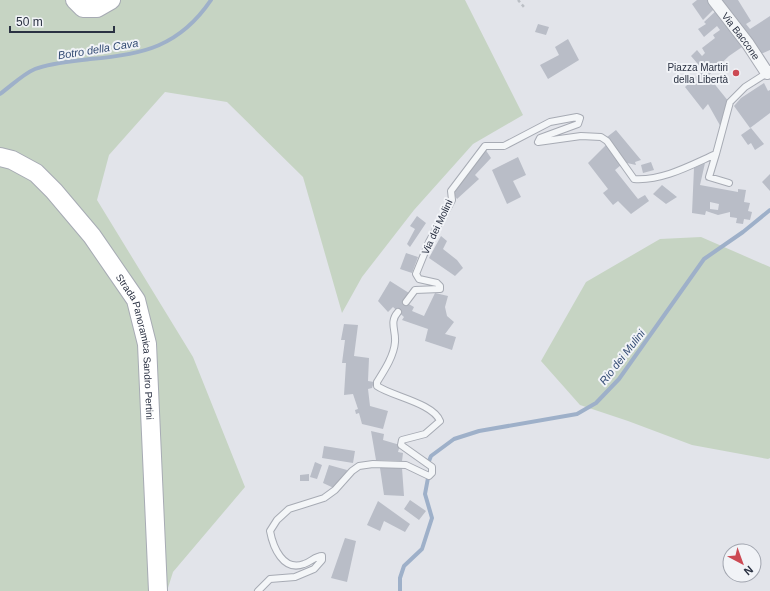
<svg xmlns="http://www.w3.org/2000/svg" width="770" height="591" viewBox="0 0 770 591" font-family="Helvetica,sans-serif">
	<style>
		.green { fill: #c6d4c3 }
		.lines { fill: none; stroke-linecap: round; stroke-linejoin: round }
		.stream { stroke: #9eb0c9; stroke-width: 4 }
		.building { fill: #b9bdc7; fill-rule: evenodd }
		.lane-casing { stroke: #a7abb4; stroke-width: 8 }
		.street-casing { stroke: #a7abb4; stroke-width: 14 }
		.secondary-casing { stroke: #a7abb4; stroke-width: 20 }
		.path { stroke: #bbbfc5; stroke-width: 2.5; stroke-dasharray: 3 3; stroke-linecap: butt }
		.lane { stroke: #f4f6f8; stroke-width: 6 }
		.street { stroke: #f4f6f8; stroke-width: 12 }
		.secondary { stroke: #fff; stroke-width: 18 }
		.poi-dot { fill: #cc4a54; stroke: #f1f3f7; stroke-width: 1.5 }
		.labels { text-anchor: middle; dominant-baseline: central; stroke-width: 4; stroke-linejoin: round; paint-order: stroke }
		.street-label { font-size: 10px; fill: #2a3142; stroke: #f1f3f7 }
		.poi-label { font-size: 10px; fill: #2a3142; stroke: #f1f3f7; text-anchor: end }
		.water-label { font-size: 11px; font-style: italic; fill: #354d75; stroke: #f1f3f7 }
	</style>
	<rect width="100%" height="100%" fill="#e2e4ea"/>
	<!-- green -->
	<path class="green" d="M 0,0 L 465,0 L 523,115 L 473,144 L 414,210 L 362,277 L 342,313 L 303,177 L 227,102 L 165,92 L 109,155 L 97,200 L 193,357 L 245,487 L 173,572 L 167,591 L 0,591 Z
		M 701,237 L 770,267 L 770,458 L 768,459 L 692,445 L 628,421 L 580,405 L 541,361 L 586,282 L 660,239 Z"/>
	<g class="lines">
		<!-- stream -->
		<path class="stream" d="M 0,94 C 11,86 23,74 35,69 C 50,63 74,61 90,59 C 143,55 180,46 211,0
			M 429,461 L 431,456 L 454,439 L 479,431 L 577,414 L 596,403 L 619,379 L 704,259 L 743,232 L 770,210
			M 400,591 L 400,578 L 404,566 L 422,549 L 432,518 L 425,494 L 428,478"/>
	</g>
	<!-- building -->
	<path class="building" d="M 697,0 L 709,0 L 716,7 L 703,20 L 692,4 Z
		M 722,0 L 738,0 L 751,21 L 746,24 L 750,29 L 770,16 L 770,50 L 761,54 Z
		M 718,9 L 745,45 L 729,56 L 708,76 L 729,102 L 722,129 L 708,104 L 703,110 L 685,87 L 703,70 L 691,56 L 697,50 L 702,56 L 705,53 L 702,48 L 715,38 L 713,35 L 720,30 L 717,26 L 704,37 L 698,29 L 706,24 L 704,22 Z
		M 538,24 L 549,27 L 546,35 L 535,32 Z
		M 568,39 L 579,60 L 548,79 L 540,65 L 559,55 L 555,47 Z
		M 764,83 L 768,91 L 770,90 L 770,113 L 750,128 L 734,106 L 741,98 Z
		M 751,128 L 764,144 L 755,150 L 751,143 L 748,145 L 741,135 Z
		M 616,130 L 641,160 L 635,162 L 636,165 L 627,163 L 607,137 Z
		M 607,144 L 621,165 L 615,170 L 638,199 L 645,195 L 649,201 L 631,214 L 618,201 L 613,205 L 603,193 L 608,189 L 588,163 Z
		M 485,149 L 491,158 L 475,175 L 479,179 L 457,199 L 452,192 Z
		M 518,157 L 526,175 L 513,181 L 521,197 L 507,204 L 492,170 Z
		M 651,162 L 654,170 L 643,173 L 641,165 Z
		M 705,163 L 700,185 L 738,192 L 738,189 L 746,190 L 744,202 L 750,203 L 748,211 L 752,212 L 750,220 L 744,219 L 743,224 L 736,223 L 737,218 L 730,217 L 730,212 L 718,215 L 706,211 L 705,215 L 692,213 L 694,168 ZM 710,202 L 719,204 L 718,210 L 710,209 Z
		M 770,174 L 770,191 L 762,182 Z
		M 662,185 L 677,197 L 666,204 L 653,194 Z
		M 417,216 L 426,223 L 410,247 L 407,244 L 415,229 L 410,226 Z
		M 441,236 L 447,241 L 443,249 L 457,260 L 463,268 L 455,276 L 429,258 Z
		M 406,253 L 418,257 L 412,273 L 400,269 Z
		M 390,281 L 409,293 L 405,302 L 414,307 L 412,311 L 424,316 L 435,293 L 448,296 L 445,307 L 447,316 L 454,322 L 445,334 L 456,337 L 452,350 L 425,341 L 428,329 L 402,320 L 404,317 L 393,307 L 388,312 L 378,301 Z
		M 344,324 L 358,325 L 354,356 L 369,358 L 368,381 L 374,382 L 372,388 L 368,389 L 370,406 L 388,411 L 383,429 L 362,424 L 359,413 L 356,414 L 355,410 L 358,409 L 353,394 L 344,395 L 346,363 L 342,363 L 345,340 L 341,340 Z
		M 371,431 L 384,434 L 383,440 L 400,445 L 398,452 L 403,453 L 402,461 L 376,460 Z
		M 324,446 L 355,451 L 353,463 L 322,458 Z
		M 315,462 L 322,465 L 317,479 L 310,477 Z
		M 329,465 L 347,470 L 344,480 L 336,489 L 323,483 Z
		M 380,468 L 402,468 L 404,496 L 384,495 Z
		M 309,474 L 309,481 L 300,481 L 300,475 Z
		M 410,500 L 426,511 L 419,520 L 404,509 Z
		M 378,501 L 410,524 L 405,532 L 384,521 L 380,531 L 367,525 Z
		M 345,538 L 356,541 L 347,582 L 331,578 Z"/>
	<g class="lines">
		<defs>
			<path id="lane" d="M 716,154 L 709,177 L 729,183
				M 406,302 L 415,290 L 440,289 L 440,286 L 437,283 L 419,279 L 416,274 L 429,242 L 452,200 L 451,191 L 485,146 L 504,146 L 550,122 L 577,117 L 580,118 L 578,124 L 540,138 L 538,142 L 581,136 L 601,137 L 607,141 L 634,179 C 663,181 691,165 716,154 L 730,102 L 745,87 L 767,73
				M 258,591 L 270,579 L 295,577 L 314,569 L 322,560 L 322,556 C 315,556 311,562 304,564 C 283,572 273,547 270,531 L 277,520 L 289,509 L 324,498 L 335,490 L 352,471 L 359,466 L 373,464 L 406,465 L 429,476 L 432,473 L 432,467 L 401,445 L 402,440 L 425,434 L 440,421 C 433,403 391,396 377,386 L 377,382 C 384,371 394,356 395,342 C 396,330 389,322 398,312"/>
			<g id="street">
				<path id="s1" d="M 714,0 L 748,44 L 767,73 L 770,72"/>
			</g>
			<g id="secondary">
				<path d="M 75,0 L 83,8 L 97,8 L 111,0"/>
				<path id="s2" d="M 0,157 L 12,160 L 36,173 L 54,191 L 92,236 L 136,300 L 147,344 L 158,591"/>
			</g>
		</defs>
		<!-- lane casing -->
		<use href="#lane" class="lane-casing"/>
		<!-- street casing -->
		<use href="#street" class="street-casing"/>
		<!-- secondary casing -->
		<use href="#secondary" class="secondary-casing"/>
		<!-- path -->
		<path class="path" d="M 518,0 L 524,7"/>
		<!-- lane -->
		<use href="#lane" class="lane"/>
		<!-- street -->
		<use href="#street" class="street"/>
		<!-- secondary -->
		<use href="#secondary" class="secondary"/>
	</g>
	<!-- markers -->
	<circle class="poi-dot" cx="736" cy="73" r="4"/>
	<g class="labels">
		<!-- street labels -->
		<g class="street-label">
			<text stroke="none"><textPath href="#s1" startOffset="45">Via Baccone</textPath></text>
			<text transform="translate(437 227) rotate(-65)">Via dei Molini</text>
			<text stroke="none"><textPath href="#s2" startOffset="247">Strada Panoramica Sandro Pertini</textPath></text>
		</g>
		<!-- poi labels -->
		<g class="poi-label">
			<text x="728" y="67">Piazza Martiri<tspan x="728" dy="12">della Libertà</tspan></text>
		</g>
		<!-- water labels -->
		<g class="water-label">
			<text transform="translate(98 49) rotate(-9)">Botro della Cava</text>
			<text transform="translate(622 357) rotate(-52)">Rio dei Mulini</text>
		</g>
	</g>
	<!-- north arrow -->
	<g transform="translate(742 563) rotate(139)"><circle r="19" fill="#f1f3f7" stroke="#a1a5af"/>
	<path d="M0-3L7 15L0 10L-7 15Z" fill="#cc4a54"/>
	<text y="-6" font-size="11" font-weight="bold" text-anchor="middle" fill="#2a3142">N</text>
	</g>
	<!-- scale -->
	<path d="M10 26v6h104v-6" fill="none" stroke="#2a3142" stroke-width="2"/>
	<text x="16" y="26" font-size="12" fill="#2a3142" stroke="#f1f3f7" stroke-width="3" paint-order="stroke">50 m</text>
</svg>
